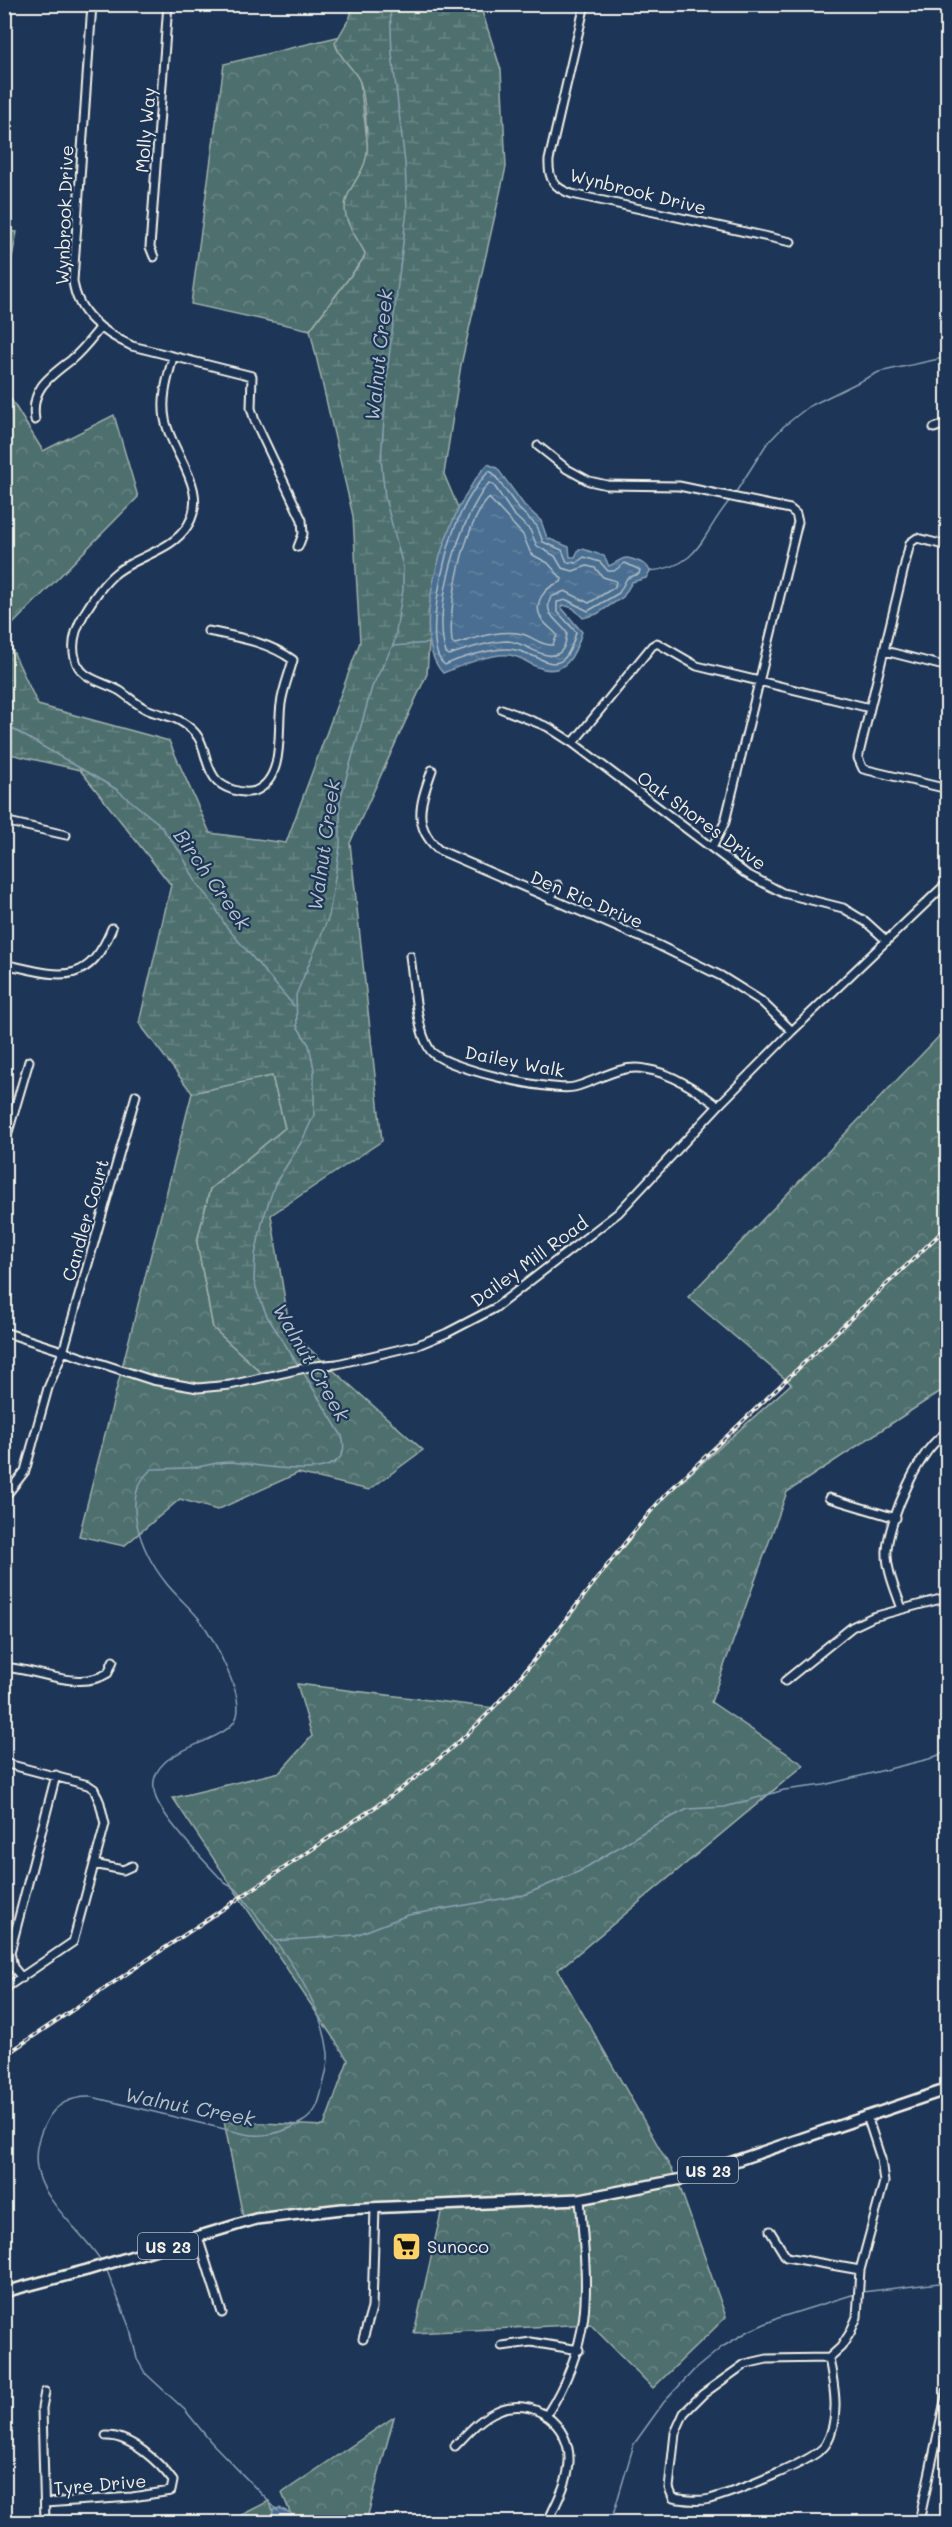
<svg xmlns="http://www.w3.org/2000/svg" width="952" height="2527" viewBox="0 0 952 2527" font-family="Mali,sans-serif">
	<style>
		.forest { fill: url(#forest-crowns); stroke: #a1b0ab; stroke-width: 1.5 }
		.wetland { fill: url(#wetland-marsh); stroke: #a1b0ab; stroke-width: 1.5 }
		.water { fill: url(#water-ripples); stroke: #8da2b4; stroke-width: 1.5 }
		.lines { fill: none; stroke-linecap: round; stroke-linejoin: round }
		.shore { stroke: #b0bdc5; stroke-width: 1.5 }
		.stream { stroke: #8da2b4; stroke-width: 1.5 }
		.minor-casing { stroke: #f4f1e8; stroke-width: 11 }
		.major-casing { stroke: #f4f1e8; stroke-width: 14 }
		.minor { stroke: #1d3557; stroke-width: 7 }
		.major { stroke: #1d3557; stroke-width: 9 }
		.rail-casing { stroke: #f4f1e8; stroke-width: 4 }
		.rail { stroke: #1d3557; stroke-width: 1.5; stroke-dasharray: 4.5; stroke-linecap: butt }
		.labels { text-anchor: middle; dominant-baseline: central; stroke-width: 4.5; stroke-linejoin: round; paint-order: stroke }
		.shield { fill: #1d3557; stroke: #b4b9bc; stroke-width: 1.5 }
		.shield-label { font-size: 16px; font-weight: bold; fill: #f4f1e8 }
		.street-label { font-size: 18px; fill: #f4f1e8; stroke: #1d3557 }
		.poi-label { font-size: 18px; fill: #f4f1e8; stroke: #1d3557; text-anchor: start }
		.water-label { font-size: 20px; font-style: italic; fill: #b8c3ca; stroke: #1d3557 }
	</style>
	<defs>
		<pattern id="forest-crowns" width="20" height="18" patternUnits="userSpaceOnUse" patternTransform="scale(1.5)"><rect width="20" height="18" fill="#4e6f6e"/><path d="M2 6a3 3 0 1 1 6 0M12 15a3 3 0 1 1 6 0" fill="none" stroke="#688483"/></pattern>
		<pattern id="wetland-marsh" width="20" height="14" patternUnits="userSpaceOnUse" patternTransform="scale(1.5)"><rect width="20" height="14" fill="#4e6f6e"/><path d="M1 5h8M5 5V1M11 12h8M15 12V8" fill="none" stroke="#688483"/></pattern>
		<pattern id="water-ripples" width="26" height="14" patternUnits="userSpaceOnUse" patternTransform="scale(1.5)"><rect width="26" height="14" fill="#496e91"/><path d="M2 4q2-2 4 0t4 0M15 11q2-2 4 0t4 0" fill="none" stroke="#6483a0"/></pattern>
	</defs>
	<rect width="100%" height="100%" fill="#1d3557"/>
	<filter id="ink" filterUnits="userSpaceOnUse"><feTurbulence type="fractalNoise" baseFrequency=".0167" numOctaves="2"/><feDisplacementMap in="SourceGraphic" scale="12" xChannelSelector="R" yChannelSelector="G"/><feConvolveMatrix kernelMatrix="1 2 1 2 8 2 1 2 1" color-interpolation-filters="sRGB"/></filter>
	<g filter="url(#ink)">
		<!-- forest -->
		<path class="forest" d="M 354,33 L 375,205 L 364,258 L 310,330 L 191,304 L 224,64 Z
			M 5,231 L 17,232 L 5,292 L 4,231 Z
			M 4,388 L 43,451 L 114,415 L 138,497 L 5,632 Z
			M 947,1028 L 947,1387 L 787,1492 L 711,1702 L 804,1765 L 558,1970 L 677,2179 L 726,2317 L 653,2388 L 590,2324 L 414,2333 L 443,2204 L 244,2222 L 224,2121 L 324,2126 L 348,2060 L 173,1798 L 280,1772 L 312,1736 L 297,1684 L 494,1708 L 654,1506 L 791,1384 L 688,1297 Z
			M 272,1075 L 285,1128 L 210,1189 L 197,1242 L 213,1328 L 325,1363 L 423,1450 L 369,1490 L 298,1473 L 217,1510 L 180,1499 L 124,1546 L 79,1536 L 192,1093 Z
			M 394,2417 L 366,2522 L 294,2522 L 282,2493 Z
			M 269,2501 L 278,2522 L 228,2522 Z"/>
		<!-- wetland -->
		<path class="wetland" d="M 353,5 L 480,5 L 501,70 L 506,167 L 461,365 L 444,474 L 462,517 L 431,615 L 427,674 L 350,843 L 382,1141 L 271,1215 L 290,1331 L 325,1363 L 267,1378 L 213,1328 L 197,1242 L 210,1189 L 285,1128 L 272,1076 L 192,1093 L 139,1023 L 171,885 L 80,770 L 5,753 L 4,632 L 38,705 L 169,741 L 210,833 L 286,843 L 360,642 L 353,516 L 310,330 L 364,258 L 365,253 C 359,241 349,229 346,216 C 339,189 371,175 367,142 C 366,124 366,99 360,82 C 354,67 339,59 335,43 L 350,17 Z"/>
		<!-- water -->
		<path class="water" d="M 488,464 L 497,468 L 524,505 L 541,521 L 547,538 L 569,547 L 570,557 L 575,557 L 579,549 L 583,549 L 604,556 L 609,566 C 625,559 621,554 640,562 C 646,565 647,565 650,571 L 646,578 L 632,582 L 623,597 L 597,614 L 583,618 L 573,608 L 563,605 L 561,607 L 582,632 C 575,655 565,679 535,666 C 526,662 520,656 509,655 C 491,653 460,666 443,673 C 404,631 451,500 488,464 Z
			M 279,2508 L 291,2513 L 295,2522 L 272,2521 L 273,2510 Z"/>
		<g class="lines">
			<!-- shore -->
			<path class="shore" d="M 489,471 L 493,473 L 519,509 L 537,526 L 543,542 L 562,550 L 567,562 L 576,563 L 584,557 L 600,562 L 608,571 L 614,571 L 625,563 L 640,570 L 639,574 L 627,578 L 619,593 L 588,611 L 567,600 L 557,602 L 557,611 L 576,632 C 562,688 541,651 509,649 C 493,648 459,658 445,665 C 421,648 445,551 455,527 C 463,506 474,487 489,471 Z
				M 489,483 L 493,484 L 513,514 L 530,530 L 537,546 L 555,556 L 562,568 L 573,571 L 587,566 L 595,568 L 603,577 L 616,581 L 615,587 L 589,603 L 565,591 L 551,597 C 542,614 559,621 567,633 C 566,640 565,651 557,654 C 542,660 525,642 508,641 C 490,641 466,649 449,655 L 446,653 C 431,610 460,517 489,483 Z
				M 489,498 L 523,535 L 531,554 L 548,563 L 562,579 L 561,582 C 544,587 531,604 543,621 C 547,626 553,630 557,635 L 553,645 C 541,646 534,637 522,634 C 499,629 477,638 455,644 L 452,642 C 448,604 463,527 489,498 Z"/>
			<!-- stream -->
			<path class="stream" d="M 734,495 L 766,445 L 784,426 L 808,407 L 879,372 L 948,357
				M 650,571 C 703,566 701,533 731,499
				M 393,646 L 430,643
				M 4,724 L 116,789 L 158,823 L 181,853 L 197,884 L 214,905 L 225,925 L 294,1006
				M 300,1368 L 267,1316 L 258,1294 L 254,1281 L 255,1255 L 263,1219 L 275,1184 L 302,1141 L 314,1115 L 314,1069 L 309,1045 L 297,1026 L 296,995 L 329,916 L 340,846 L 340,800 L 372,687 L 394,643 L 403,589 L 403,566 L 385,498 L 381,459 L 388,365 L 407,210 L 405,163 L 392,54 L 390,4
				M 274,1941 L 356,1935 L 408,1915 L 524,1895 L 580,1871 L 655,1825 L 688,1809 L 725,1807 L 784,1790 L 824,1785 L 929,1759 L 948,1751
				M 102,2262 C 73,2217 12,2184 46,2122 C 55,2104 72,2096 92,2097 L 245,2134 C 265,2138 285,2132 302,2122 C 316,2114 319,2103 322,2089 C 325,2077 329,2065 328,2053 C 321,1993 272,1936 237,1890 L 225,1883 C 208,1865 161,1817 155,1795 C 142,1745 228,1747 237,1716 C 241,1700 231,1678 224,1663 C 218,1649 209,1632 200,1620 C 190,1607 176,1596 166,1583 C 143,1554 117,1497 152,1469 C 168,1468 183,1469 198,1467 C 209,1465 219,1462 231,1462 C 253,1463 358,1489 342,1436 L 303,1372
				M 106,2268 L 130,2329 L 137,2359 L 145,2373 L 185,2410 L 211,2442 L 278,2511
				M 862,2292 L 948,2282
				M 611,2522 L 634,2444 L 664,2402 L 694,2370 L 722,2347 L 749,2331 L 778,2318 L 855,2294"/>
			<defs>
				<path id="minor" d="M 92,4 L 73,281 C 77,314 104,333 132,346 L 252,376 L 251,408 L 255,421 L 302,520 L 303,534 L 298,547
					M 585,4 L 549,160 C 548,179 554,188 572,194 L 791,242
					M 154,257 L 150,247 L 168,4
					M 173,357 C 168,377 161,397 165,419 C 171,454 210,488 188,525 C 173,550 140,555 117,572 C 103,583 93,599 84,614 C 77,626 71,643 75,658 C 80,680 103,681 120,691 C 129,697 136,704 146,709 C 156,714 170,715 180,721 C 210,738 200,756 214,777 C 221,788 242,795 255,791 C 286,778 277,729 281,704 C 283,689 289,675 293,660 C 269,642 237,637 208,631
					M 35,420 C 30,389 49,377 71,360 C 82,351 91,339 100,328
					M 934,428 L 948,423
					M 538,446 L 567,469 L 589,481 L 607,485 L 679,486 L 790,509 L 796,514 L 798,522 L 725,822 L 712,848
					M 948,546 L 917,538 L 910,543 L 858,758 L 863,769 L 948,789
					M 885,651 L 948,667
					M 502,709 L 548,727 L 573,743 L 745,873 L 783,893 L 843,908 L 866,922 L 887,941
					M 573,743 L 652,646 L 657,643 L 697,666 L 870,708
					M 432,770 C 421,802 411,825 439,850 L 658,945 L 721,976 L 761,1001 L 792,1031
					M 4,821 L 66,835
					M 550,899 L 558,885
					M 410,956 C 414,982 416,1029 430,1050 C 442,1068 552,1092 574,1087 C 598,1081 619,1064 645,1069 C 672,1073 697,1090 718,1106
					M 4,964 C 59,976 87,989 112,928
					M 4,1146 L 29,1061
					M 4,1332 L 152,1380 L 198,1388 L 230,1385 L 314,1366 L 337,1364 L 418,1345 L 447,1333 L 495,1308 L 618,1213 L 718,1106 L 792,1031 L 948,882
					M 4,1498 L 25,1471 L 48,1388 L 63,1352 L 136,1095
					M 829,1498 L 896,1518
					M 902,1609 C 896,1591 886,1570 887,1550 C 889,1520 920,1446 948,1432
					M 4,1667 C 37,1669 78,1692 108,1673 L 113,1661
					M 785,1681 L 852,1627 L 873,1617 L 948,1597
					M 4,1763 L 88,1785 L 94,1789 L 100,1803 L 105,1824 L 73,1942 L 4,1989
					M 94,1864 L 123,1870 L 132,1866
					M 22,1978 L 13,1967 L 10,1952 L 56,1775
					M 770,2231 L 786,2257 L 860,2270
					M 198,2237 L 222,2313
					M 363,2339 L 372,2308 L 375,2208
					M 502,2346 L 531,2342 L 579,2350
					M 829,2358 C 834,2385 841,2418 826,2444 C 817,2461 731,2493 710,2499 C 698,2502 685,2500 673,2498 L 669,2488 L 675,2433 L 684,2413 L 703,2394 L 745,2364 L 767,2359 L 829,2358 L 841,2347 L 850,2333 L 857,2317 L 860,2270 L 884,2182 L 881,2159 L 867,2116
					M 45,2392 L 42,2408 L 45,2522
					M 546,2416 C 596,2337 587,2286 580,2199
					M 455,2446 C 467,2434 480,2418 497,2411 C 532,2395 571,2424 569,2462 C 568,2484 556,2502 548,2522
					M 45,2503 L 132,2497 L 171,2491 L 173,2481 C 159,2462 130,2435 106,2436
					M 919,2522 L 948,2387"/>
				<path id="major" d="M 4,2292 L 87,2270 L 256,2219 L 342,2209 L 580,2199 L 682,2179 L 948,2089"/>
			</defs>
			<!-- minor casing -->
			<use href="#minor" class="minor-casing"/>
			<!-- major casing -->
			<use href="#major" class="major-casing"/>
			<!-- minor -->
			<use href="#minor" class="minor"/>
			<!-- major -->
			<use href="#major" class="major"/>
			<defs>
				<path id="rail" d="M 4,2056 L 384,1801 C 423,1773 462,1742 495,1706 C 556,1639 605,1562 665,1495 L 948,1226"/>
			</defs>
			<!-- rail casing -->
			<use href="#rail" class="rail-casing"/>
			<!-- rail -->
			<use href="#rail" class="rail"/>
		</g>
	</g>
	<!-- icons -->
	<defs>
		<symbol id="supermarket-square" viewBox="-11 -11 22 22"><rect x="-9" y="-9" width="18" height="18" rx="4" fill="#ffd166" stroke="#1d3557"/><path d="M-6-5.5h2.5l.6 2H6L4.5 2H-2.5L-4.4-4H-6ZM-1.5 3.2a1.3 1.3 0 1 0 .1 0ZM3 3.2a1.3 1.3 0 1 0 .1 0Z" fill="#111"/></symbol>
	</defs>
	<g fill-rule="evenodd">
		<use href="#supermarket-square" x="390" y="2230" width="33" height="33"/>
	</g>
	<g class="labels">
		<!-- shield labels -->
		<g class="shield">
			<rect x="678" y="2157" width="60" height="26" rx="4.5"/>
			<rect x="138" y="2233" width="60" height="26" rx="4.5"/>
		</g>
		<g class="shield-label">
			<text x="708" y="2170">US 23</text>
			<text x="168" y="2246">US 23</text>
		</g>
		<!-- street labels -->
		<g class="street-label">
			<text transform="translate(145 130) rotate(-85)">Molly Way</text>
			<text transform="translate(638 191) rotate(14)">Wynbrook Drive</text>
			<text transform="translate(64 215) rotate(-88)">Wynbrook Drive</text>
			<text transform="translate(702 820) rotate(36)">Oak Shores Drive</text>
			<text transform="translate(587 899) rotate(23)">Den Ric Drive</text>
			<text transform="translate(515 1061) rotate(11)">Dailey Walk</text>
			<text transform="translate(85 1220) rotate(-74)">Candler Court</text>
			<text transform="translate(529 1261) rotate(-36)">Dailey Mill Road</text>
			<text transform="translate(100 2484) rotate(-5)">Tyre Drive</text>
		</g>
		<!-- poi labels -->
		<g class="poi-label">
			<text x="427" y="2246">Sunoco</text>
		</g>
		<!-- water labels -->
		<g class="water-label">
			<text transform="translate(378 355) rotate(-84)">Walnut Creek</text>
			<text transform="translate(323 845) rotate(-82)">Walnut Creek</text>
			<text transform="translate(213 879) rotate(55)">Birch Creek</text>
			<text transform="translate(312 1362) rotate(60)">Walnut Creek</text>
			<text transform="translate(190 2106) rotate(11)">Walnut Creek</text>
		</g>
	</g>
	<!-- margin -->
	<rect width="952" height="2527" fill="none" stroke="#1d3557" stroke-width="24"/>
	<rect x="12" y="12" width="928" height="2503" fill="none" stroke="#f4f1e8" stroke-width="2" filter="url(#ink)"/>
</svg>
